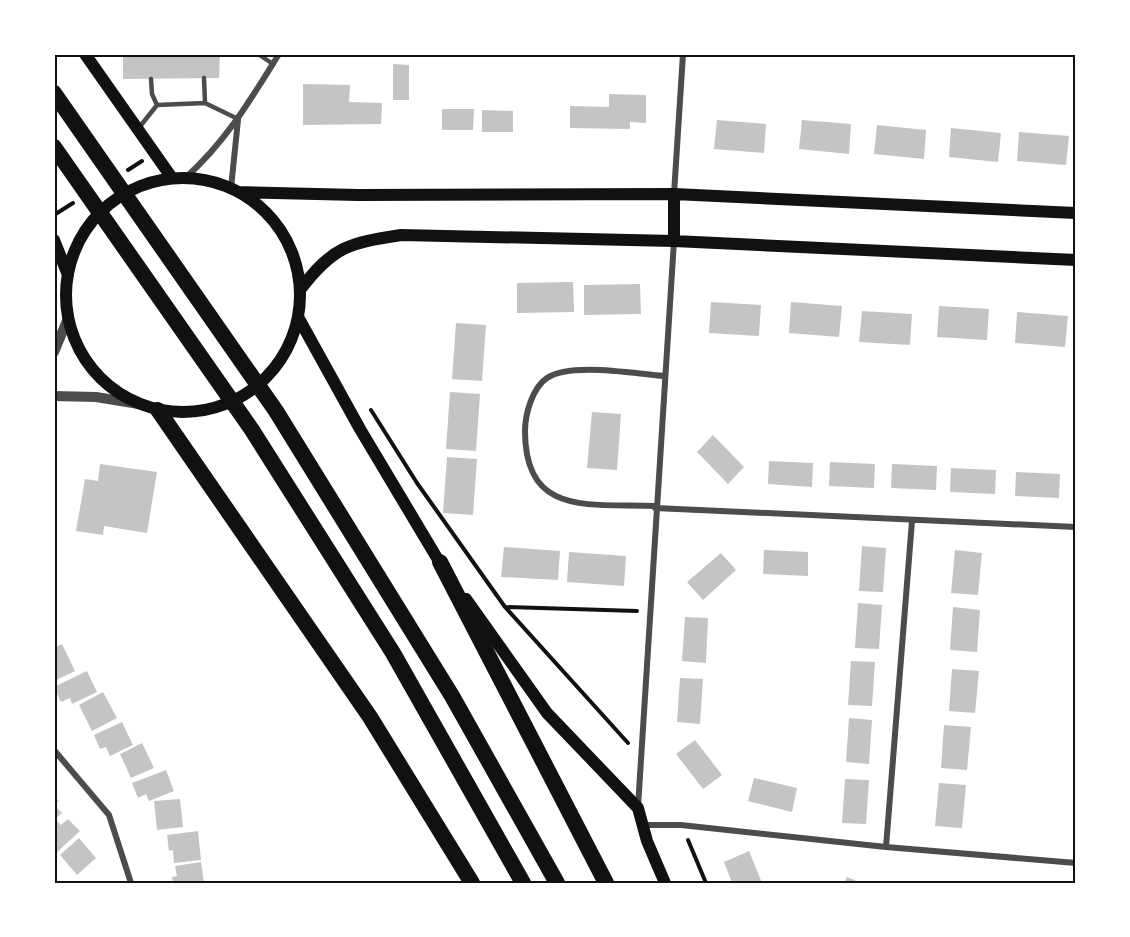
<svg xmlns="http://www.w3.org/2000/svg" width="1130" height="937" viewBox="0 0 1130 937" font-family="Montserrat,sans-serif">
	<style>
		.building { fill: #c4c4c4 }
		.lines { fill: none; stroke-linecap: round; stroke-linejoin: round }
		.path { stroke: #111; stroke-width: 4 }
		.service { stroke: #4c4c4c; stroke-width: 4.5 }
		.minor { stroke: #4c4c4c; stroke-width: 6 }
		.tertiary { stroke: #4c4c4c; stroke-width: 10 }
		.secondary { stroke: #111; stroke-width: 12 }
		.trunk { stroke: #111; stroke-width: 16 }
		.neatline { fill: none; stroke: #111; stroke-width: 2 }
	</style>
	<rect width="100%" height="100%" fill="#fff"/>
	<!-- building -->
	<path class="building" d="M 123,54 L 220,54 L 219,78 L 123,79 Z
		M 393,64 L 409,65 L 409,100 L 393,100 Z
		M 303,84 L 350,85 L 349,102 L 382,103 L 381,124 L 303,125 Z
		M 609,94 L 646,95 L 646,123 L 630,122 L 630,129 L 570,128 L 570,106 L 609,107 Z
		M 442,109 L 474,109 L 473,130 L 442,130 Z
		M 482,110 L 513,111 L 513,132 L 482,132 Z
		M 717,120 L 766,124 L 764,153 L 714,149 Z
		M 802,120 L 851,124 L 849,154 L 799,149 Z
		M 877,125 L 926,130 L 924,159 L 874,154 Z
		M 951,128 L 1001,133 L 998,162 L 949,157 Z
		M 1019,132 L 1069,136 L 1066,165 L 1017,161 Z
		M 573,282 L 574,312 L 517,313 L 517,283 Z
		M 640,284 L 641,314 L 584,315 L 584,285 Z
		M 711,302 L 761,305 L 759,336 L 709,333 Z
		M 791,302 L 842,306 L 839,337 L 789,333 Z
		M 939,306 L 989,309 L 987,340 L 937,337 Z
		M 862,311 L 912,314 L 910,345 L 859,342 Z
		M 1017,312 L 1068,316 L 1065,347 L 1015,343 Z
		M 456,323 L 486,325 L 482,381 L 452,379 Z
		M 450,392 L 480,394 L 476,451 L 446,449 Z
		M 592,412 L 621,414 L 617,470 L 587,468 Z
		M 713,435 L 744,467 L 728,484 L 697,452 Z
		M 447,457 L 477,459 L 473,515 L 443,513 Z
		M 769,461 L 813,463 L 812,487 L 768,484 Z
		M 830,462 L 875,464 L 874,488 L 829,486 Z
		M 100,464 L 157,472 L 147,533 L 104,526 L 103,535 L 76,531 L 85,479 L 98,481 Z
		M 892,464 L 937,466 L 936,490 L 891,488 Z
		M 951,468 L 996,470 L 995,494 L 950,492 Z
		M 1016,472 L 1060,474 L 1059,498 L 1015,496 Z
		M 862,546 L 886,548 L 883,592 L 859,591 Z
		M 504,547 L 560,551 L 558,580 L 501,577 Z
		M 764,550 L 808,552 L 808,576 L 763,574 Z
		M 955,550 L 982,553 L 978,595 L 951,593 Z
		M 569,552 L 626,556 L 624,586 L 567,582 Z
		M 721,553 L 736,570 L 703,600 L 687,582 Z
		M 858,603 L 882,605 L 879,649 L 855,648 Z
		M 953,607 L 980,610 L 977,652 L 950,650 Z
		M 685,617 L 708,618 L 706,663 L 682,661 Z
		M 62,644 L 75,671 L 54,681 L 54,648 Z
		M 851,661 L 875,662 L 872,706 L 848,705 Z
		M 952,669 L 979,671 L 975,713 L 949,711 Z
		M 87,671 L 97,692 L 72,704 L 70,698 L 61,702 L 54,687 Z
		M 680,678 L 703,679 L 700,724 L 677,722 Z
		M 103,692 L 117,718 L 92,731 L 79,705 Z
		M 849,718 L 872,720 L 869,764 L 846,762 Z
		M 122,722 L 133,745 L 110,756 L 106,747 L 100,749 L 94,735 Z
		M 944,725 L 971,727 L 967,770 L 941,768 Z
		M 695,740 L 722,775 L 703,789 L 676,754 Z
		M 142,743 L 154,768 L 131,778 L 120,754 Z
		M 166,770 L 174,791 L 149,801 L 146,794 L 138,798 L 132,783 Z
		M 754,778 L 797,788 L 792,812 L 748,801 Z
		M 845,779 L 869,780 L 866,824 L 842,823 Z
		M 939,783 L 966,785 L 962,828 L 935,826 Z
		M 54,796 L 59,801 L 54,805 L 62,813 L 55,819 L 61,825 L 68,819 L 80,831 L 54,855 Z
		M 180,799 L 183,827 L 157,830 L 154,801 Z
		M 198,831 L 201,860 L 174,863 L 173,850 L 169,851 L 167,835 Z
		M 79,838 L 96,858 L 77,875 L 60,855 Z
		M 749,851 L 762,883 L 732,883 L 724,862 Z
		M 201,862 L 204,883 L 173,883 L 172,877 L 177,876 L 175,866 Z
		M 847,877 L 861,883 L 844,883 Z"/>
	<g class="lines">
		<!-- path -->
		<path class="path" d="M 128,170 L 142,161
			M 54,215 L 73,203
			M 371,410 L 417,483 L 505,607 L 628,743
			M 505,607 L 637,611
			M 688,840 L 706,883"/>
		<!-- service -->
		<path class="service" d="M 258,54 L 273,64
			M 204,78 L 205,103
			M 151,79 L 152,94 L 157,105
			M 138,129 L 157,105 L 205,103 L 238,119"/>
		<!-- minor -->
		<path class="minor" d="M 185,178 C 225,143 251,99 279,54
			M 231,188 L 238,120
			M 674,194 L 683,54
			M 656,506 C 591,503 525,518 525,431 C 525,415 532,388 547,378 C 571,362 635,374 664,376
			M 655,508 L 1076,527
			M 54,750 L 109,815 L 131,883
			M 638,807 L 674,241
			M 643,825 L 681,825 L 886,847 L 1076,863
			M 886,847 L 912,521"/>
		<!-- tertiary -->
		<path class="tertiary" d="M 54,352 L 69,316
			M 54,396 L 96,397 L 139,404"/>
		<!-- secondary -->
		<path class="secondary" d="M 85,54 L 172,178
			M66 295a117 117 0 1 1 234 0a117 117 0 1 1-234 0Z
			M 239,192 L 358,195 L 674,194 L 1076,213
			M 54,240 L 68,275
			M 674,241 L 674,194
			M 300,290 C 333,246 349,243 401,235 L 674,241 L 1076,260
			M 298,317 L 360,429 L 443,568
			M 466,599 L 547,713 L 638,808 L 647,841 L 665,883"/>
		<!-- trunk -->
		<path class="trunk" d="M 54,93 L 276,411 L 452,696 L 557,883
			M 54,147 L 252,430 L 393,653 L 523,883
			M 158,410 L 370,717 L 472,883
			M 440,562 L 606,883"/>
	</g>
	<!-- border -->
	<rect width="1130" height="937" fill="none" stroke="#ffffff" stroke-width="111"/>
	<rect x="56" y="56" width="1018" height="826" class="neatline"/>
</svg>
